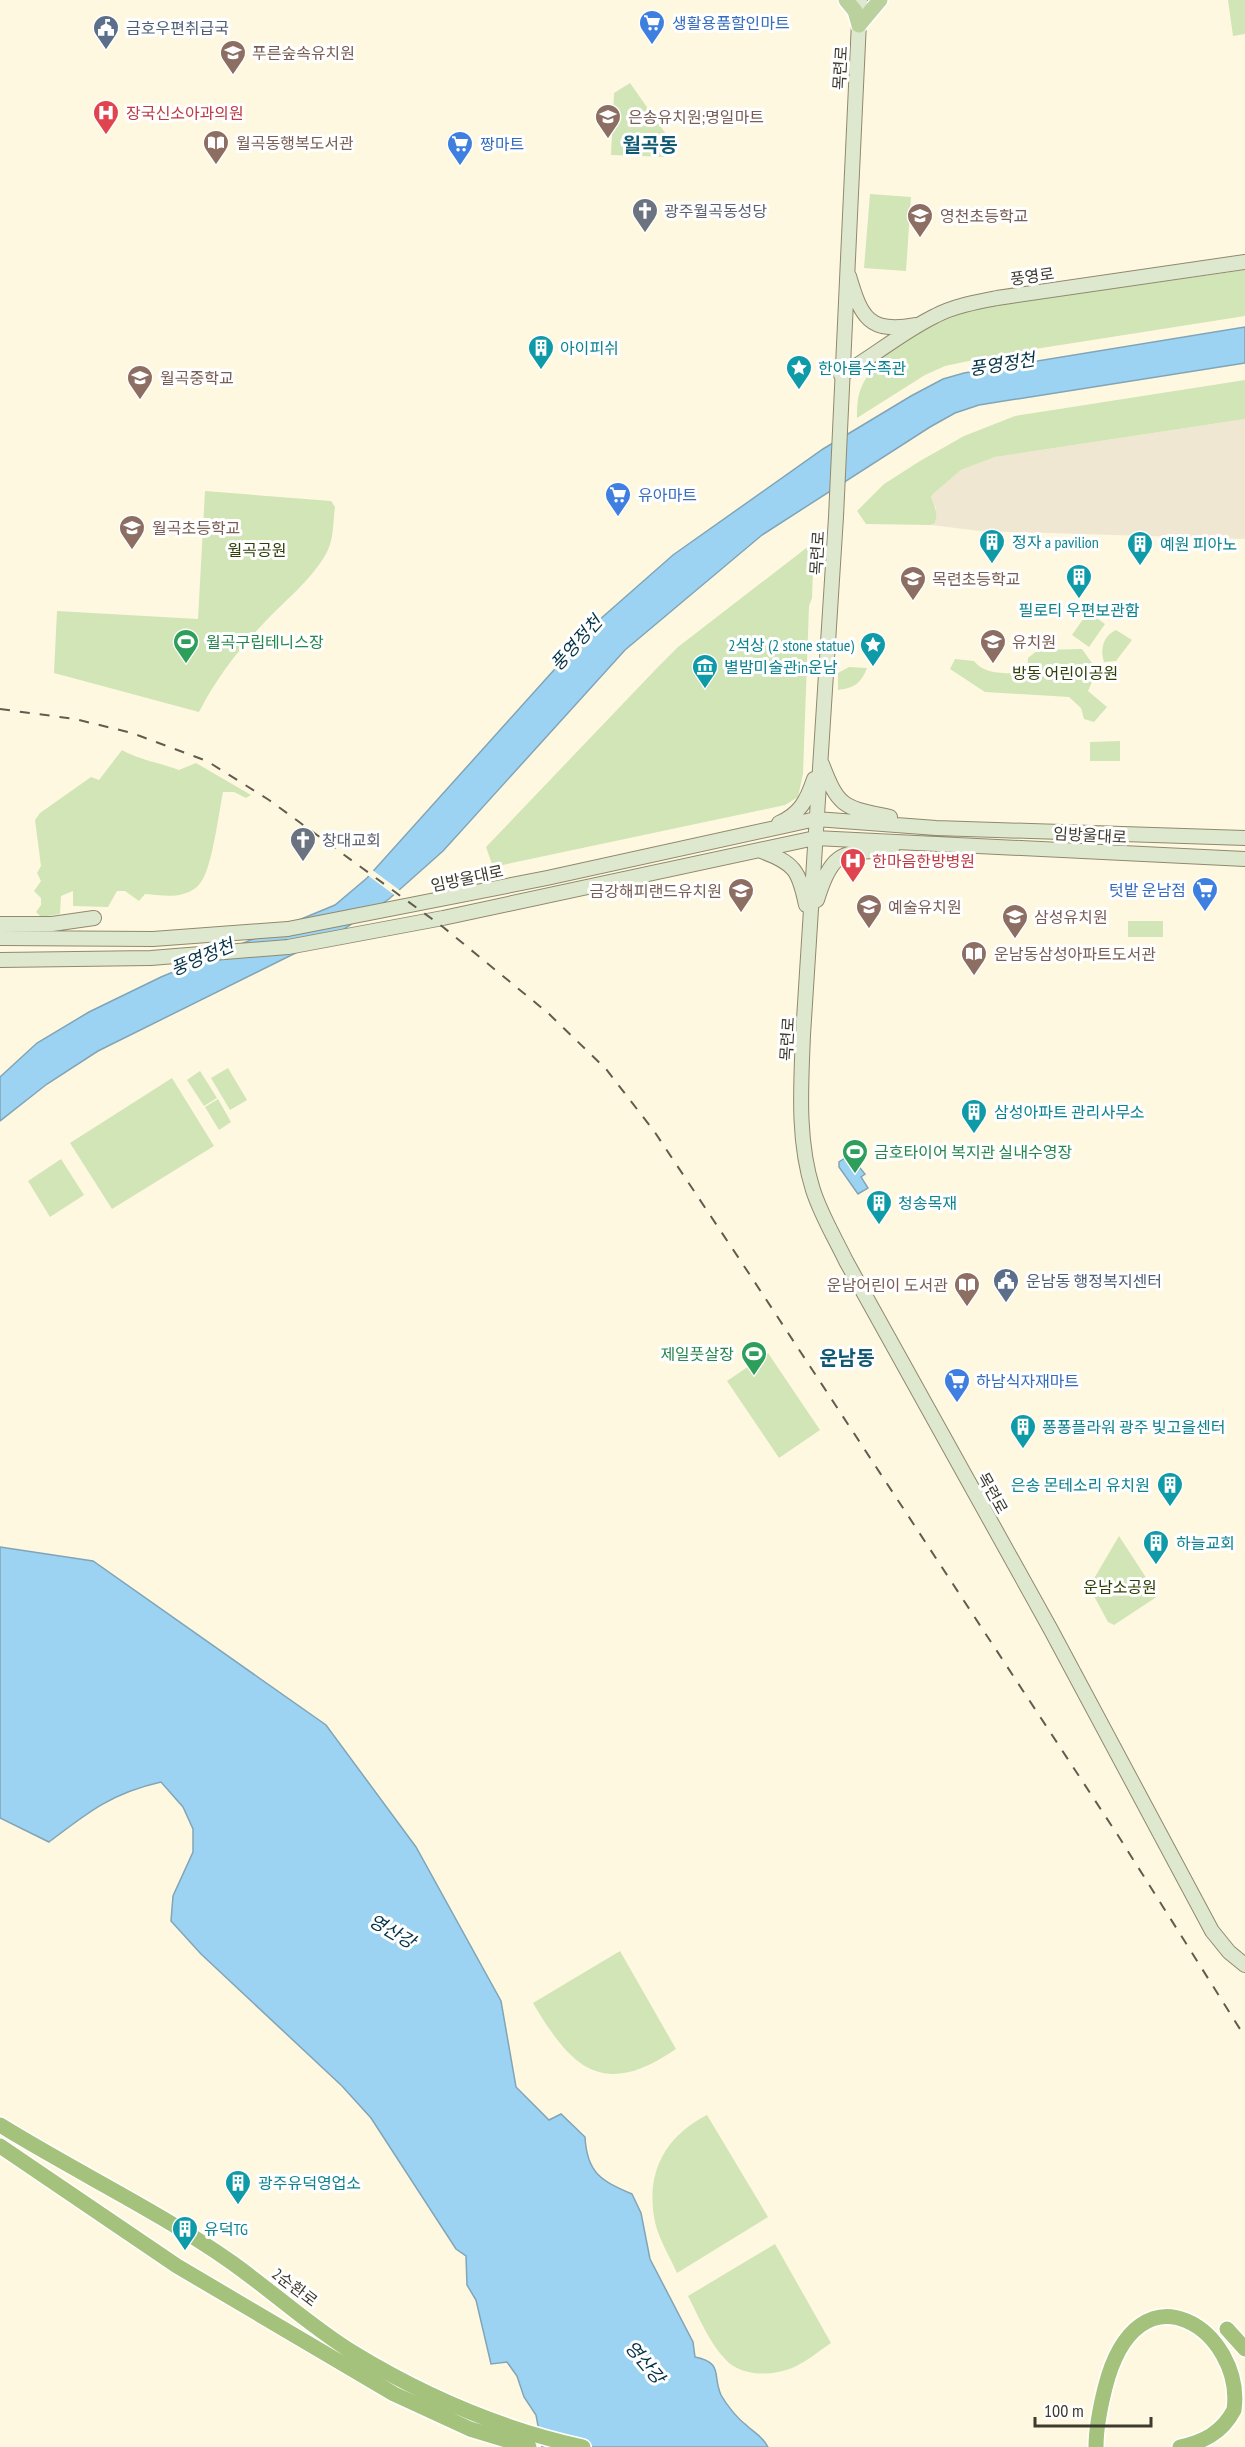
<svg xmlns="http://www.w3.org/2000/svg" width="1245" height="2447" viewBox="0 0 1245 2447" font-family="'PT Sans Narrow','Noto Sans KR',sans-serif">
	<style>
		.commercial { fill: #efe7d1 }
		.green { fill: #d1e5b6 }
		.water { fill: #9dd3f2; stroke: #80a5b7; stroke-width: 1.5 }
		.pier { fill: #fff8e1 }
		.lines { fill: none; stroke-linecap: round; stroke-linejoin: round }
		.secondary-casing { stroke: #90896e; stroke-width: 16 }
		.primary-casing { stroke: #fff; stroke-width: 18 }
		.trunk-casing { stroke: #fff; stroke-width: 18 }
		.secondary { stroke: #dde8ce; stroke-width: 14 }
		.primary { stroke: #bbd19d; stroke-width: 15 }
		.trunk { stroke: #a4c27c; stroke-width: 15 }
		.rail { stroke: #605c4e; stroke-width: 2; stroke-dasharray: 10 10; stroke-linecap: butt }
		.labels { text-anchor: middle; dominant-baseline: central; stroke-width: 6; stroke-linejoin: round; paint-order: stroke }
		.shop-label { font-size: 16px; fill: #366cbe; stroke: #fff; text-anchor: start }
		.service-label { font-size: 16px; fill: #4e5e75; stroke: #fff; text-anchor: start }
		.education-label { font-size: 16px; fill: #785e54; stroke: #fff; text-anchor: start }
		.street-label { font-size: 16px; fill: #3d3a2e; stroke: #fff }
		.health-label { font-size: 16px; fill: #be3a42; stroke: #fff; text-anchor: start }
		.worship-label { font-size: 16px; fill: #5b616d; stroke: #fff; text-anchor: start }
		.culture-label { font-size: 16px; fill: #0d838f; stroke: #fff; text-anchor: start }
		.park-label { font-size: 16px; fill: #2e3f07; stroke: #fff }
		.leisure-label { font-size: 16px; fill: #27864d; stroke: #fff; text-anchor: start }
		.water-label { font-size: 18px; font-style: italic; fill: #043247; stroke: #fff }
		.quarter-label { font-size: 20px; font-weight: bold; fill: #105974; stroke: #fff }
	</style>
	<rect width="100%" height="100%" fill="#fff8e1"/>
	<!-- commercial -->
	<path class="commercial" d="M 1245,419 L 1245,539 L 980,531 L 931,525 L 935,523 L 936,519 L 936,508 L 931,497 L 933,494 L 961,470 L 995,457 Z"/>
	<!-- green -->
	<path class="green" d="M 1228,0 L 1245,0 L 1245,34 L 1233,36 Z
		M 630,83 L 668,137 L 669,157 L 611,155 L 614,93 Z
		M 870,194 L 911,197 L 906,271 L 864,268 Z
		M 1245,270 L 1245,316 L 997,355 L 945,366 L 925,375 L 857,418 C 857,412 857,405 858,399 C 868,350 936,322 978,308 Z
		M 1245,380 L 1245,419 L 995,457 L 961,470 L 933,494 L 931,497 C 935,506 938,513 935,523 L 931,525 L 866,524 L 857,511 L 884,484 L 920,461 L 964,436 L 1015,416 Z
		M 205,491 L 331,501 L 335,507 C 333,521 334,539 327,552 C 312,580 284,601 263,624 C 237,651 216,679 199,712 L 54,673 L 57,611 L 198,619 Z
		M 814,542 L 812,598 L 809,606 L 803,774 L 798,797 L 785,805 L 493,867 L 486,847 L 657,668 L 678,647 Z
		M 1088,612 L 1105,624 L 1089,647 L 1072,635 Z
		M 1116,630 L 1132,640 L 1116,661 L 1104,662 C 1100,649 1103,636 1116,630 Z
		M 1082,649 L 1097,670 L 1088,691 L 1107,707 L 1094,722 L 1084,719 L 1081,708 L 1069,697 L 985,692 L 950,669 L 955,659 L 974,661 C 985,676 1010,673 1027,673 L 1028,658 L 1038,650 Z
		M 849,667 L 867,668 C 861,683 855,688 838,690 L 838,673 Z
		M 1120,741 L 1120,761 L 1090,761 L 1090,742 Z
		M 122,750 C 140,760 160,763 179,770 L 196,763 L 251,795 L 246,798 L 234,792 L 223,792 C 219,812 212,868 201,882 C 198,887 192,891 186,893 C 174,898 158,895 145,894 L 139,901 L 125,891 L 117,891 L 108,907 L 73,906 L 73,891 L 61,896 L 60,914 L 41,917 L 36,912 L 41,905 L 41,898 L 34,891 L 41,881 L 37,873 L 41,866 L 35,820 L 40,813 L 91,777 L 99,780 Z
		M 1128,921 L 1163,921 L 1163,937 L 1128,937 Z
		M 228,1068 L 247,1100 L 230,1110 L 211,1078 Z
		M 200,1071 L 217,1098 L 204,1106 L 187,1080 Z
		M 172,1078 L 214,1146 L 112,1209 L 70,1143 Z
		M 218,1099 L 231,1122 L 219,1130 L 205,1107 Z
		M 61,1159 L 84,1195 L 50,1217 L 28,1181 Z
		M 768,1353 L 820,1430 L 779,1458 L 727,1381 Z
		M 1119,1536 L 1158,1596 L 1114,1625 L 1108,1622 L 1089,1587 Z
		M 620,1951 L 676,2049 C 603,2099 572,2069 533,2003 Z
		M 707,2115 L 768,2217 L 677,2273 C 670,2257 659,2240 655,2222 C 645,2174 664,2137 707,2115 Z
		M 775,2244 L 831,2343 C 819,2351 805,2363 792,2368 C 772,2376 742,2377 726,2360 C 709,2343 699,2317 688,2296 Z"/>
	<!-- water -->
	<path class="water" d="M 1245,327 L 1245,363 L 979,405 L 955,413 L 930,427 L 762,535 L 625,650 L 443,851 L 389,899 L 344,929 L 98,1051 L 47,1084 L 0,1121 L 0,1077 L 37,1043 L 89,1012 L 161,977 L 335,905 L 367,878 L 598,621 L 673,555 L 823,449 L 911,396 L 943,379 L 964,373 Z
		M 845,1158 L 849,1160 L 856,1170 L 860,1168 L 865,1174 L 861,1177 L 868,1188 L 858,1194 L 839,1167 L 839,1162 Z
		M 0,1547 L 93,1561 L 326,1725 L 416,1847 L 501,2001 L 516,2087 L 549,2120 L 561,2114 L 585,2137 C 587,2174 602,2181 632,2194 L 641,2213 L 650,2259 L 693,2342 L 695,2357 C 724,2363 712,2375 721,2395 C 726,2404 737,2418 745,2424 C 755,2434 760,2433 768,2447 L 542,2447 L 536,2415 L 524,2397 L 517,2376 L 507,2362 L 491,2364 L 476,2300 L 467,2285 L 466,2256 L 456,2249 L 371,2118 L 342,2086 L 201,1954 L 171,1921 L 173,1896 L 193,1852 L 193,1829 L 183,1807 L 161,1782 C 112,1793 88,1812 49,1842 L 0,1818 Z"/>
	<!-- pier -->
	<path class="pier" d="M 371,869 L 402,892 L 397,897 L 366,874 Z"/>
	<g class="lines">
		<defs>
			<path id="secondary" d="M 860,0 L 836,517 L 803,1035 C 801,1086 797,1140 813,1190 C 821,1215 835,1238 846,1261 L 1051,1630 L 1212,1931 L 1229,1952 L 1245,1965
				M 849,276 C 861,317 869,334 915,325
				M 841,375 C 873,357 902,332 935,316 C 954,306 976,302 997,298 L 1245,262
				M 822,764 C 839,809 844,807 890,817
				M 779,823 C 800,814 807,800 814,779
				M 761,851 C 795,863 799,871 806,905
				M 817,900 C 833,848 842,854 892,849
				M 0,924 L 52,924 L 94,918
				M 0,938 L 153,939 L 288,929 L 547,878 L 816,819 L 936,828 L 1245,838
				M 0,960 L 151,958 L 288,947 L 443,918 L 815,838 L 1245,859"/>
			<path id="primary" d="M 846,0 L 855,11 L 859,25
				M 859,25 L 880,0"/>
			<path id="trunk" d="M 0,2125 C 76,2172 158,2211 231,2262 C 272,2291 310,2326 352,2352 C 424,2396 500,2429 583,2447
				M 0,2146 L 177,2266 L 394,2394 L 470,2429 L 529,2447
				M 1227,2329 L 1245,2349
				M 1096,2447 C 1096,2427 1100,2408 1105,2388 C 1138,2257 1245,2332 1234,2410 C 1222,2433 1203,2442 1180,2447"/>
		</defs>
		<!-- secondary casing -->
		<use href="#secondary" class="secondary-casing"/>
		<!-- primary casing -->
		<use href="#primary" class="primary-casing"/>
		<!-- trunk casing -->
		<use href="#trunk" class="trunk-casing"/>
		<!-- secondary -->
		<use href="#secondary" class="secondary"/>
		<!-- primary -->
		<use href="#primary" class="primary"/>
		<!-- trunk -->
		<use href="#trunk" class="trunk"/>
		<!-- rail -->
		<path class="rail" d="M 0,709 L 75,719 L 132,733 L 207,761 L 269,800 L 443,927 L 548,1013 L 606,1069 L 654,1131 L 752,1278 L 1119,1837 L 1245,2037"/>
	</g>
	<!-- icons -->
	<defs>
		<symbol id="supermarket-pin" viewBox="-11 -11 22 30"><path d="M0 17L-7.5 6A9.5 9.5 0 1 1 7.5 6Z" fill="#3f7fe0" stroke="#fff"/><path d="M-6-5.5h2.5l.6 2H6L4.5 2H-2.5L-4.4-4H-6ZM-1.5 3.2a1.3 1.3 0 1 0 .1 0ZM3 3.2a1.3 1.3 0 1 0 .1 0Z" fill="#fff"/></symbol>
		<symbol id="civic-pin" viewBox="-11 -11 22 30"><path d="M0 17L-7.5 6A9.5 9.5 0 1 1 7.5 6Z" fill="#5c6f8a" stroke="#fff"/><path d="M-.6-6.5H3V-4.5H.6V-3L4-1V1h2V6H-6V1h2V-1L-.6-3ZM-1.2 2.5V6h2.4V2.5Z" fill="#fff"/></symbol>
		<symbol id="school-pin" viewBox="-11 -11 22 30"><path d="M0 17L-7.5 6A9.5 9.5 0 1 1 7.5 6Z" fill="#8d6e63" stroke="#fff"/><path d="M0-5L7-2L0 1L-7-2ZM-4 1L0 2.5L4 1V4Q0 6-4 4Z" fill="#fff"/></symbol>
		<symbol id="hospital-pin" viewBox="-11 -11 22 30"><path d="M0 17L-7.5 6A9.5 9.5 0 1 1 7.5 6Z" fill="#e0444e" stroke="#fff"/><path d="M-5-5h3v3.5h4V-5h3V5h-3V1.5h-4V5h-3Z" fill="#fff"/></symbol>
		<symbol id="library-pin" viewBox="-11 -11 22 30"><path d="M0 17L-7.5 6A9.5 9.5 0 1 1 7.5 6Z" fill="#8d6e63" stroke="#fff"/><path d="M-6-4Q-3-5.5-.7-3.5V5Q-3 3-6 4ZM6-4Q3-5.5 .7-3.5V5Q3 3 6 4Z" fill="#fff"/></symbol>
		<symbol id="church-pin" viewBox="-11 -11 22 30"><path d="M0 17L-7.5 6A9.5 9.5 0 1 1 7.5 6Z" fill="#6b7280" stroke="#fff"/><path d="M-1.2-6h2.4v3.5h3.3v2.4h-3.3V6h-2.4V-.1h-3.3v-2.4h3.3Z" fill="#fff"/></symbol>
		<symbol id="building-pin" viewBox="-11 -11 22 30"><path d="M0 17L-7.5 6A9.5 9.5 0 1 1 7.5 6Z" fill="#0f9aa8" stroke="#fff"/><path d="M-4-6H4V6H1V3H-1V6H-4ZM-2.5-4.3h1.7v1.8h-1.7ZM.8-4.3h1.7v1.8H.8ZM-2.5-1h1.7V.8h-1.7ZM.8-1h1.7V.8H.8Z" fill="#fff"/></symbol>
		<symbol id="sight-pin" viewBox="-11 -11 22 30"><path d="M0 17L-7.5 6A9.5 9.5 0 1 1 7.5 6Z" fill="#0f9aa8" stroke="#fff"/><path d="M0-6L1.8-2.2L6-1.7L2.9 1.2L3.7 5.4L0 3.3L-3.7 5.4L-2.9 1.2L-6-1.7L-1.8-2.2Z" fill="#fff"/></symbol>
		<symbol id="stadium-pin" viewBox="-11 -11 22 30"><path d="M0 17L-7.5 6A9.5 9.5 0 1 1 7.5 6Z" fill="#2e9e5b" stroke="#fff"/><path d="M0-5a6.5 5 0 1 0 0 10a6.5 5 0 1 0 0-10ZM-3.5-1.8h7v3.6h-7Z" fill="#fff"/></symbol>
		<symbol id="museum-pin" viewBox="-11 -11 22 30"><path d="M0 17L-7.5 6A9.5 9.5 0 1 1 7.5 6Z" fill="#0f9aa8" stroke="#fff"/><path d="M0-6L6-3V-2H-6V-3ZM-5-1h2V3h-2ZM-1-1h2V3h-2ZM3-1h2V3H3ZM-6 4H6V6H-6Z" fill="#fff"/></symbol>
	</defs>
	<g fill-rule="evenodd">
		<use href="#supermarket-pin" x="637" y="8" width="30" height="40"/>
		<use href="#civic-pin" x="91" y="13" width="30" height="40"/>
		<use href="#school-pin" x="218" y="38" width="30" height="40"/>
		<use href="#hospital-pin" x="91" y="98" width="30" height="40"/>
		<use href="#school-pin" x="593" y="102" width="30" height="40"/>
		<use href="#library-pin" x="201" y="128" width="30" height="40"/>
		<use href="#supermarket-pin" x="445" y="129" width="30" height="40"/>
		<use href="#church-pin" x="630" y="196" width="30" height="40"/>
		<use href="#school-pin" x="905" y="201" width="30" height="40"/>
		<use href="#building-pin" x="526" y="333" width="30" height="40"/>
		<use href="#sight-pin" x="784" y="353" width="30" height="40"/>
		<use href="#school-pin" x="125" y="363" width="30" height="40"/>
		<use href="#supermarket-pin" x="603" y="480" width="30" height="40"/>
		<use href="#school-pin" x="117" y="513" width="30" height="40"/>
		<use href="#building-pin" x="977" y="527" width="30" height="40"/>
		<use href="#building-pin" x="1125" y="529" width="30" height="40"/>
		<use href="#building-pin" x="1064" y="562" width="30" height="40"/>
		<use href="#school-pin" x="898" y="564" width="30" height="40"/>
		<use href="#stadium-pin" x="171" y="627" width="30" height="40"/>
		<use href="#school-pin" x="978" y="627" width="30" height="40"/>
		<use href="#sight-pin" x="858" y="630" width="30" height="40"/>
		<use href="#museum-pin" x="690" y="652" width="30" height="40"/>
		<use href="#church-pin" x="288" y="825" width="30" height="40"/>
		<use href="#hospital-pin" x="838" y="846" width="30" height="40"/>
		<use href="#supermarket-pin" x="1190" y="875" width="30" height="40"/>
		<use href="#school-pin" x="726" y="876" width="30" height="40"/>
		<use href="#school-pin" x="854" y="892" width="30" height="40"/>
		<use href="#school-pin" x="1000" y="902" width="30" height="40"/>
		<use href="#library-pin" x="959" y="939" width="30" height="40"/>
		<use href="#building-pin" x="959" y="1097" width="30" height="40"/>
		<use href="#stadium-pin" x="840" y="1137" width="30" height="40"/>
		<use href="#building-pin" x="864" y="1188" width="30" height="40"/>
		<use href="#civic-pin" x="991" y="1266" width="30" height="40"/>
		<use href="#library-pin" x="952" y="1270" width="30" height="40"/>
		<use href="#stadium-pin" x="739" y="1339" width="30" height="40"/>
		<use href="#supermarket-pin" x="942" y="1366" width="30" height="40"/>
		<use href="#building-pin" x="1008" y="1412" width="30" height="40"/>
		<use href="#building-pin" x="1155" y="1470" width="30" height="40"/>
		<use href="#building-pin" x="1141" y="1528" width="30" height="40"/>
		<use href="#building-pin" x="223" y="2168" width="30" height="40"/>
		<use href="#building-pin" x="170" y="2214" width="30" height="40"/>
	</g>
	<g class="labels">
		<!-- shop labels -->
		<g class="shop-label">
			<text x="672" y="23">생활용품할인마트</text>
			<text x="480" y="144">짱마트</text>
			<text x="638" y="495">유아마트</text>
			<text x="1186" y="890" text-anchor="end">텃밭 운남점</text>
			<text x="976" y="1381">하남식자재마트</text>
		</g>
		<!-- service labels -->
		<g class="service-label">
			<text x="126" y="28">금호우편취급국</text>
			<text x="1026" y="1281">운남동 행정복지센터</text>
		</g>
		<!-- education labels -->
		<g class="education-label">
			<text x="252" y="53">푸른숲속유치원</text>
			<text x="628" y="117">은송유치원;명일마트</text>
			<text x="236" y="143">월곡동행복도서관</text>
			<text x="940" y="216">영천초등학교</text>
			<text x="160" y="378">월곡중학교</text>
			<text x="152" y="528">월곡초등학교</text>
			<text x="932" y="579">목련초등학교</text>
			<text x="1012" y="642">유치원</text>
			<text x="722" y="891" text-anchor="end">금강해피랜드유치원</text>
			<text x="888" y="907">예술유치원</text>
			<text x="1034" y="917">삼성유치원</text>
			<text x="994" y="954">운남동삼성아파트도서관</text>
			<text x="948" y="1285" text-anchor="end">운남어린이 도서관</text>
		</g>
		<!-- street labels -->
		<g class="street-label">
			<text transform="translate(840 68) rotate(-87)">목련로</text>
			<text transform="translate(1032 276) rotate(-8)">풍영로</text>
			<text transform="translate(817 553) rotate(-87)">목련로</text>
			<text transform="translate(1090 835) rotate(3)">임방울대로</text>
			<text transform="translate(467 878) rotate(-12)">임방울대로</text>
			<text transform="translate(787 1039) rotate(-87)">목련로</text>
			<text transform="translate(993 1493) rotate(61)">목련로</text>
			<text transform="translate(295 2287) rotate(37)">2순환로</text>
		</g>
		<!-- health labels -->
		<g class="health-label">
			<text x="126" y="113">장국신소아과의원</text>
			<text x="872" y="861">한마음한방병원</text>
		</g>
		<!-- worship labels -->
		<g class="worship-label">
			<text x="664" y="211">광주월곡동성당</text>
			<text x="322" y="840">창대교회</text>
		</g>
		<!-- culture labels -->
		<g class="culture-label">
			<text x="560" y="348">아이피쉬</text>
			<text x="818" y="368">한아름수족관</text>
			<text x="1012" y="542">정자 a pavilion</text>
			<text x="1160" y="544">예원 피아노</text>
			<text x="1079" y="610" text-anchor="middle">필로티 우편보관함</text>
			<text x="854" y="645" text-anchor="end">2석상 (2 stone statue)</text>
			<text x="724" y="667">별밤미술관in운남</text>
			<text x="994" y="1112">삼성아파트 관리사무소</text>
			<text x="898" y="1203">청송목재</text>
			<text x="1042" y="1427">퐁퐁플라워 광주 빛고을센터</text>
			<text x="1150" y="1485" text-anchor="end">은송 몬테소리 유치원</text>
			<text x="1176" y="1543">하늘교회</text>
			<text x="258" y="2183">광주유덕영업소</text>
			<text x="204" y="2229">유덕TG</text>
		</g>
		<!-- park labels -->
		<g class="park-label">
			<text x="257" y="550">월곡공원</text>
			<text x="1065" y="673">방동 어린이공원</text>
			<text x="1120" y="1587">운남소공원</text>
		</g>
		<!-- leisure labels -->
		<g class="leisure-label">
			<text x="206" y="642">월곡구립테니스장</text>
			<text x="874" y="1152">금호타이어 복지관 실내수영장</text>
			<text x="734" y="1354" text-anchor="end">제일풋살장</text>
		</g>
		<!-- water labels -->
		<g class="water-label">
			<text transform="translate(1002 364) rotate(-9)">풍영정천</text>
			<text transform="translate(576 643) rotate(-48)">풍영정천</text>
			<text transform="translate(202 957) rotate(-23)">풍영정천</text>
			<text transform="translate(392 1931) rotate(30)">영산강</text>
			<text transform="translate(645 2362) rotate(50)">영산강</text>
		</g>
		<!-- quarter labels -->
		<g class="quarter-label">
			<text x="650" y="145">월곡동</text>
			<text x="847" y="1358">운남동</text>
		</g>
	</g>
	<!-- scale -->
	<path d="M1035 2417v9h116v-9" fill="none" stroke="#3d3a2e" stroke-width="3"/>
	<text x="1044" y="2417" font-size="18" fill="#3d3a2e" stroke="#ffffff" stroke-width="4.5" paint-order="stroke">100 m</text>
</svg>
